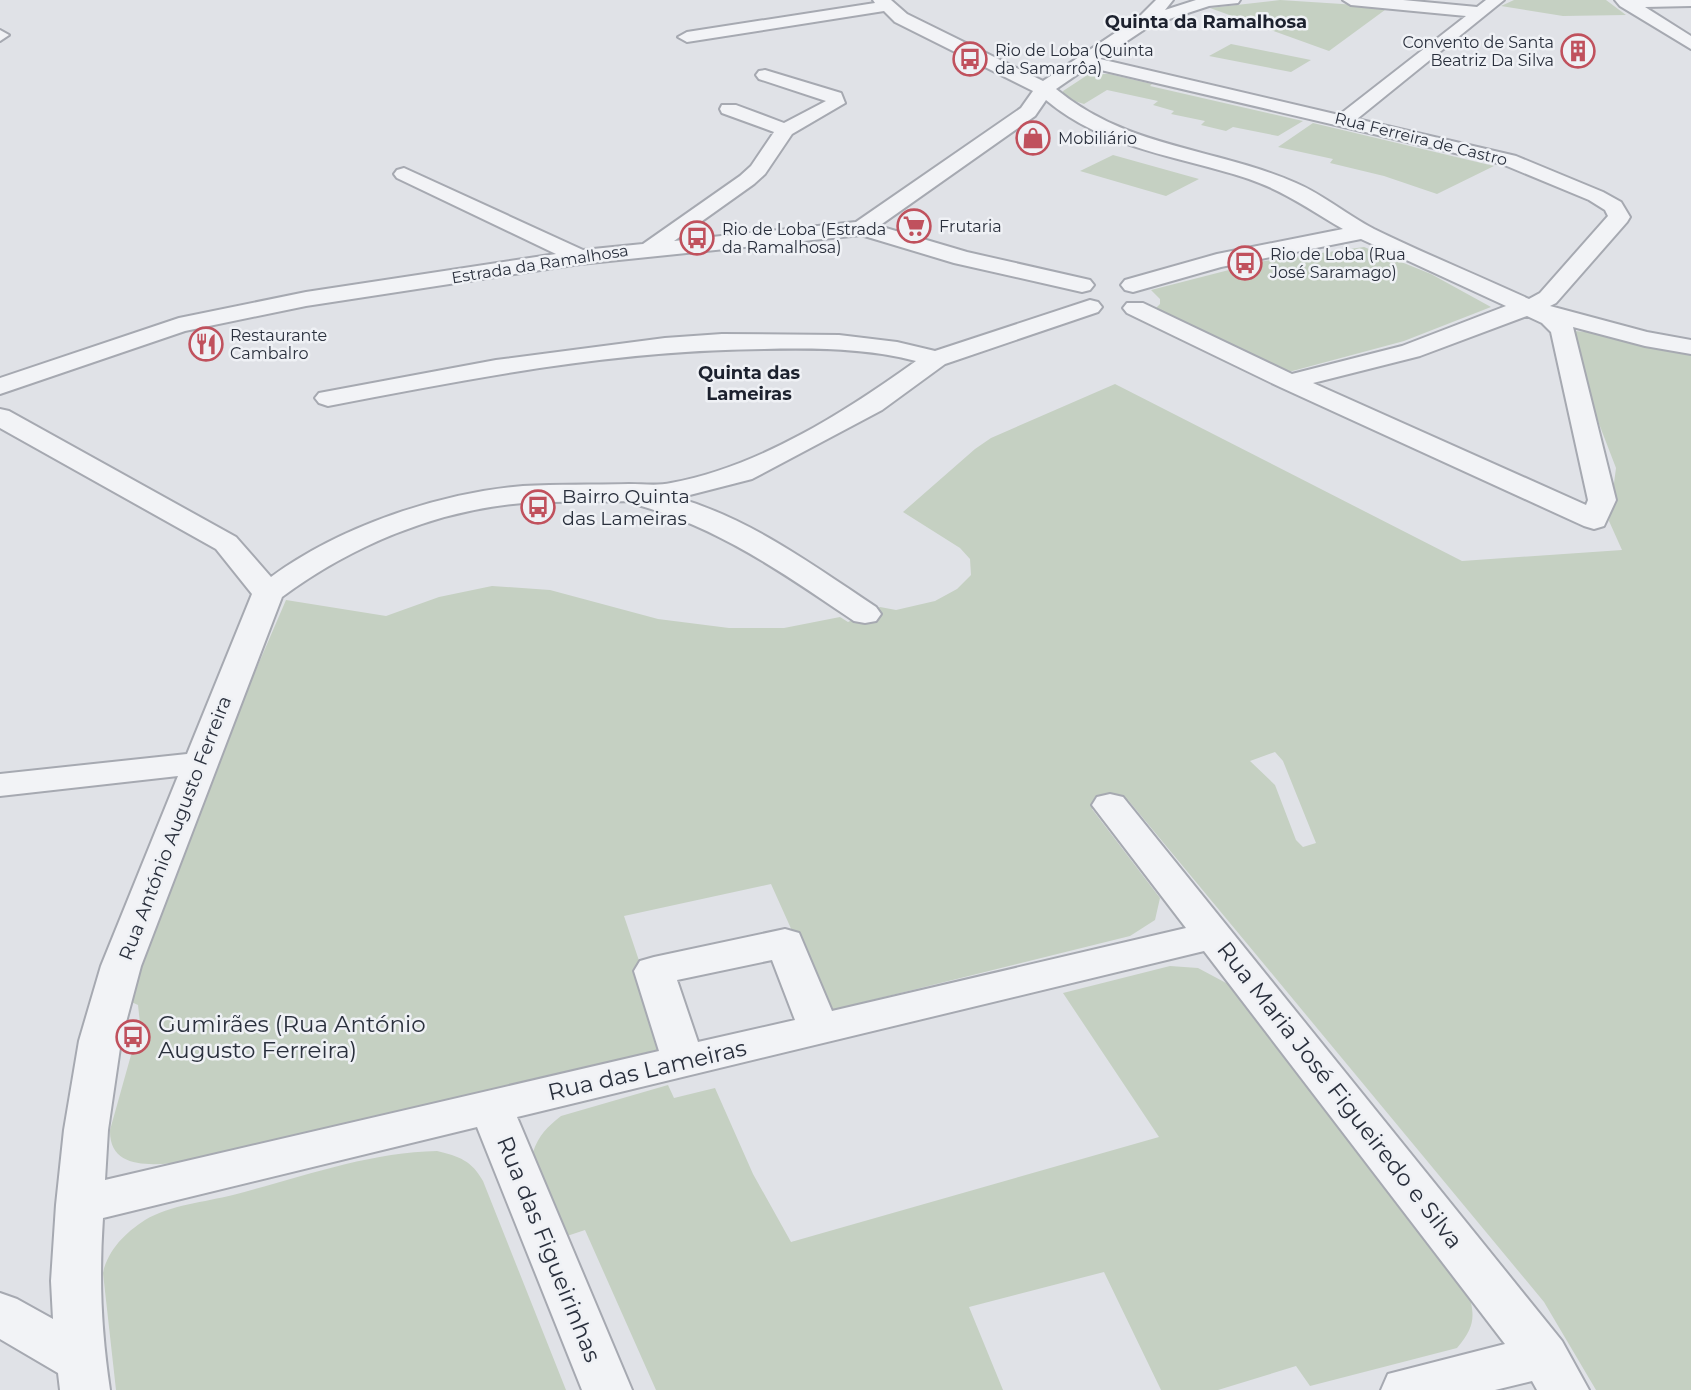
<svg xmlns="http://www.w3.org/2000/svg" width="1691" height="1390" viewBox="0 0 1691 1390" font-family="Montserrat,sans-serif">
	<style>
		.green { fill: #c5d0c2; fill-rule: evenodd }
		.lines { fill: none; stroke-linecap: round; stroke-linejoin: round }
		.minor-casing { stroke: #a6a9b1; stroke-width: 4 }
		.minor { fill: #f2f3f6; fill-rule: evenodd }
		.labels { text-anchor: middle; dominant-baseline: central; stroke-width: 5; stroke-linejoin: round; paint-order: stroke }
		.far-poi-label { font-size: 16px; fill: #2a303d; stroke: #eff1f5; text-anchor: start }
		.far-street-label { font-size: 16px; fill: #2a303d; stroke: #eff1f5 }
		.far-neighbourhood-label { font-size: 18px; font-weight: bold; fill: #1c212e; stroke: #eff1f5 }
		.poi-label { font-size: 19px; fill: #2a303d; stroke: #eff1f5; text-anchor: start }
		.street-label { font-size: 19px; fill: #2a303d; stroke: #eff1f5 }
		.near-poi-label { font-size: 23px; fill: #2a303d; stroke: #eff1f5; text-anchor: start }
		.near-street-label { font-size: 23px; fill: #2a303d; stroke: #eff1f5 }
	</style>
	<rect width="100%" height="100%" fill="#e0e2e7"/>
	<!-- green -->
	<path class="green" d="M 1280,0 L 1389,7 L 1329,51 L 1210,8 Z
		M 1514,0 L 1606,0 L 1626,15 L 1563,16 L 1501,6 Z
		M 1231,44 L 1311,60 L 1291,72 L 1209,56 Z
		M 1089,74 L 1109,74 L 1152,84 L 1150,86 L 1303,121 L 1278,136 L 1233,127 L 1226,131 L 1201,125 L 1205,121 L 1171,114 L 1174,111 L 1153,105 L 1158,101 L 1107,90 L 1084,104 L 1068,99 L 1063,94 L 1063,91 Z
		M 1313,123 L 1494,166 L 1437,194 L 1384,176 L 1330,163 L 1333,159 L 1278,147 Z
		M 1113,155 L 1199,179 L 1166,196 L 1080,171 Z
		M 1364,247 L 1431,274 L 1491,307 L 1404,341 L 1285,373 L 1154,310 L 1160,304 L 1160,299 L 1151,290 L 1264,261 Z
		M 1563,330 L 1691,341 L 1691,1390 L 1596,1390 L 1544,1302 L 1128,800 L 1092,809 L 1160,898 L 1155,920 L 1130,936 L 828,1011 L 771,884 L 624,916 L 668,1047 L 508,1087 L 187,1162 C 158,1164 109,1173 110,1130 L 140,1023 L 138,1005 L 127,1000 L 182,841 L 286,600 L 386,616 L 439,597 L 492,586 L 550,590 L 658,619 L 729,628 L 784,628 L 840,617 L 848,622 L 880,607 L 896,610 L 935,601 L 957,589 L 971,575 L 970,559 L 960,548 L 903,512 L 975,449 L 991,438 L 1115,384 L 1462,561 L 1622,550 L 1609,521 L 1616,468 ZM 1275,752 L 1283,761 L 1316,843 L 1303,847 L 1296,840 L 1275,785 L 1250,761 Z
		M 1170,966 L 1198,968 L 1228,984 L 1466,1285 C 1475,1313 1477,1325 1457,1348 L 1310,1386 L 1296,1366 L 1218,1390 L 1161,1390 L 1104,1272 L 969,1307 L 1003,1390 L 656,1390 L 585,1230 L 564,1237 L 533,1152 C 539,1135 547,1127 561,1116 L 668,1085 L 674,1098 L 715,1088 L 753,1174 L 791,1242 L 1159,1137 L 1063,993 Z
		M 437,1151 C 459,1156 472,1161 483,1181 L 566,1390 L 116,1390 L 103,1273 C 108,1250 125,1233 145,1220 C 170,1205 205,1202 233,1195 C 299,1178 369,1152 437,1151 Z"/>
	<g class="lines">
		<defs>
			<path id="minor" d="M 873,0 L 891,0 L 907,14 L 1043,81 L 1139,17 L 1156,0 L 1173,0 L 1165,10 L 1196,0 L 1240,0 L 1238,3 L 1209,6 L 1151,25 L 1100,59 L 1339,115 L 1466,16 L 1351,5 L 1343,0 L 1403,0 L 1477,7 L 1486,0 L 1504,0 L 1357,119 L 1516,156 L 1603,192 L 1621,202 L 1630,217 L 1627,222 L 1556,303 L 1550,306 L 1647,332 L 1691,340 L 1691,354 L 1645,346 L 1573,327 L 1616,500 L 1604,526 L 1594,529 L 1584,526 L 1280,387 L 1127,313 L 1123,308 L 1127,303 L 1143,303 L 1292,374 L 1402,346 L 1506,306 L 1361,239 L 1221,267 L 1133,292 L 1125,290 L 1121,285 L 1125,280 L 1217,254 L 1343,229 C 1312,211 1284,191 1249,179 C 1179,156 1104,149 1046,100 L 1035,116 L 879,226 L 967,252 L 1090,280 L 1094,285 L 1090,290 L 1082,292 L 954,263 L 861,235 L 580,264 L 306,306 L 185,331 L 0,394 L 0,378 L 179,318 L 306,292 L 556,254 L 397,178 L 394,174 L 397,170 L 404,168 L 583,250 L 643,244 L 740,176 L 751,166 L 774,132 L 722,113 L 720,109 L 722,105 L 736,105 L 784,123 L 826,101 L 759,79 L 756,75 L 759,71 L 765,70 L 841,93 L 845,103 L 792,134 L 765,174 L 754,184 L 674,241 L 856,222 L 1021,108 L 1033,91 L 895,22 L 884,11 L 687,42 L 678,37 L 687,32 L 875,3 ZM 1088,67 L 1502,164 L 1589,200 L 1605,210 L 1608,216 L 1540,293 L 1529,299 C 1477,275 1425,254 1374,229 C 1347,215 1324,195 1296,183 C 1214,147 1128,149 1056,89 ZM 1527,316 L 1542,323 L 1551,332 L 1588,500 L 1586,505 L 1313,383 L 1420,356 Z
				M 1615,0 L 1691,0 L 1691,6 L 1645,7 L 1691,36 L 1691,49 L 1620,6 Z
				M 0,30 L 9,35 L 0,41 Z
				M 1090,300 L 1098,302 L 1102,307 L 1098,312 L 945,364 L 882,410 L 752,479 L 678,498 C 751,519 814,566 876,607 L 881,614 L 876,621 L 865,623 L 854,621 C 785,574 719,528 638,505 L 635,501 C 598,502 560,501 523,503 C 436,510 351,546 282,597 L 141,966 L 121,1041 L 108,1130 L 105,1180 L 659,1051 L 634,971 L 640,961 L 654,957 L 785,929 L 799,933 L 832,1011 L 1186,928 L 1092,805 L 1097,797 L 1110,794 L 1123,797 L 1562,1341 L 1589,1390 L 1537,1390 L 1532,1381 L 1495,1390 L 1381,1390 L 1388,1374 L 1505,1344 L 1204,951 L 517,1117 L 632,1390 L 582,1390 L 477,1127 L 103,1218 C 99,1279 101,1329 110,1390 L 60,1390 L 58,1373 L 0,1339 L 0,1293 L 17,1299 L 53,1319 L 51,1281 L 56,1205 L 64,1130 L 79,1041 L 101,966 L 178,776 L 0,796 L 0,774 L 187,754 L 252,594 L 216,549 L 0,428 L 0,409 L 9,411 L 236,537 L 271,577 C 339,527 438,493 523,486 C 558,484 594,485 629,484 C 643,484 658,486 671,483 C 759,467 845,412 916,361 C 867,348 814,348 764,349 C 616,350 472,378 328,406 L 319,403 L 315,398 L 319,393 L 496,360 L 665,338 L 722,334 L 839,335 L 897,342 L 935,351 ZM 772,960 L 795,1020 L 698,1042 L 677,980 Z"/>
		</defs>
		<!-- minor casing -->
		<use href="#minor" class="minor-casing"/>
		<!-- minor -->
		<use href="#minor" class="minor"/>
	</g>
	<!-- icons -->
	<defs>
		<symbol id="building-ring" viewBox="-11 -11 22 22"><circle r="9.5" fill="#eff1f5" stroke="#c0515d" stroke-width="1.5"/><path d="M-4-6H4V6H1V3H-1V6H-4ZM-2.5-4.3h1.7v1.8h-1.7ZM.8-4.3h1.7v1.8H.8ZM-2.5-1h1.7V.8h-1.7ZM.8-1h1.7V.8H.8Z" fill="#c0515d"/></symbol>
		<symbol id="bus-ring" viewBox="-11 -11 22 22"><circle r="9.5" fill="#eff1f5" stroke="#c0515d" stroke-width="1.5"/><path d="M-5-6H5V4H4V6H2V4H-2V6H-4V4H-5ZM-3.5-4V0h7V-4ZM-3.5 1.2v1.5H-2V1.2ZM2 1.2v1.5H3.5V1.2Z" fill="#c0515d"/></symbol>
		<symbol id="shop-ring" viewBox="-11 -11 22 22"><circle r="9.5" fill="#eff1f5" stroke="#c0515d" stroke-width="1.5"/><path d="M-5-2.5h2.3a2.7 3.5 0 0 1 5.4 0H5L5.5 6h-11ZM-1.5-2.5h3a1.5 2.3 0 0 0-3 0Z" fill="#c0515d"/></symbol>
		<symbol id="supermarket-ring" viewBox="-11 -11 22 22"><circle r="9.5" fill="#eff1f5" stroke="#c0515d" stroke-width="1.5"/><path d="M-6-5.5h2.5l.6 2H6L4.5 2H-2.5L-4.4-4H-6ZM-1.5 3.2a1.3 1.3 0 1 0 .1 0ZM3 3.2a1.3 1.3 0 1 0 .1 0Z" fill="#c0515d"/></symbol>
		<symbol id="restaurant-ring" viewBox="-11 -11 22 22"><circle r="9.5" fill="#eff1f5" stroke="#c0515d" stroke-width="1.5"/><path d="M-5-6h1v4h1v-4h1v4h1v-4h1v5L-1.5 .5V6h-2V.5L-5-1ZM5-6V6H3V1.5H1.5Q1.5-4 5-6Z" fill="#c0515d"/></symbol>
	</defs>
	<g fill-rule="evenodd">
		<use href="#building-ring" x="1559" y="32" width="38" height="38"/>
		<use href="#bus-ring" x="951" y="40" width="38" height="38"/>
		<use href="#shop-ring" x="1014" y="119" width="38" height="38"/>
		<use href="#supermarket-ring" x="895" y="207" width="38" height="38"/>
		<use href="#bus-ring" x="678" y="219" width="38" height="38"/>
		<use href="#bus-ring" x="1226" y="244" width="38" height="38"/>
		<use href="#restaurant-ring" x="187" y="325" width="38" height="38"/>
		<use href="#bus-ring" x="519" y="488" width="38" height="38"/>
		<use href="#bus-ring" x="114" y="1018" width="38" height="38"/>
	</g>
	<g class="labels">
		<!-- far-poi labels -->
		<g class="far-poi-label">
			<text x="1554" y="42" text-anchor="end">Convento de Santa<tspan x="1554" dy="18">Beatriz Da Silva</tspan></text>
			<text x="995" y="50">Rio de Loba (Quinta<tspan x="995" dy="18">da Samarrôa)</tspan></text>
			<text x="1058" y="138">Mobiliário</text>
			<text x="939" y="226">Frutaria</text>
			<text x="722" y="229">Rio de Loba (Estrada<tspan x="722" dy="18">da Ramalhosa)</tspan></text>
			<text x="1270" y="254">Rio de Loba (Rua<tspan x="1270" dy="18">José Saramago)</tspan></text>
			<text x="230" y="335">Restaurante<tspan x="230" dy="18">Cambalro</tspan></text>
		</g>
		<!-- far-street labels -->
		<g class="far-street-label">
			<text transform="translate(1421 139) rotate(14)">Rua Ferreira de Castro</text>
			<text transform="translate(540 264) rotate(-9)">Estrada da Ramalhosa</text>
		</g>
		<!-- far-neighbourhood labels -->
		<g class="far-neighbourhood-label">
			<text x="1206" y="22">Quinta da Ramalhosa</text>
			<text x="749" y="373">Quinta das<tspan x="749" dy="21">Lameiras</tspan></text>
		</g>
		<!-- poi labels -->
		<g class="poi-label">
			<text x="562" y="496">Bairro Quinta<tspan x="562" dy="22">das Lameiras</tspan></text>
		</g>
		<!-- street labels -->
		<g class="street-label">
			<text transform="translate(175 828) rotate(-69)">Rua António Augusto Ferreira</text>
		</g>
		<!-- near-poi labels -->
		<g class="near-poi-label">
			<text x="158" y="1024">Gumirães (Rua António<tspan x="158" dy="26">Augusto Ferreira)</tspan></text>
		</g>
		<!-- near-street labels -->
		<g class="near-street-label">
			<text transform="translate(647 1070) rotate(-13)">Rua das Lameiras</text>
			<text transform="translate(1340 1095) rotate(52)">Rua Maria José Figueiredo e Silva</text>
			<text transform="translate(549 1249) rotate(68)">Rua das Figueirinhas</text>
		</g>
	</g>
</svg>
